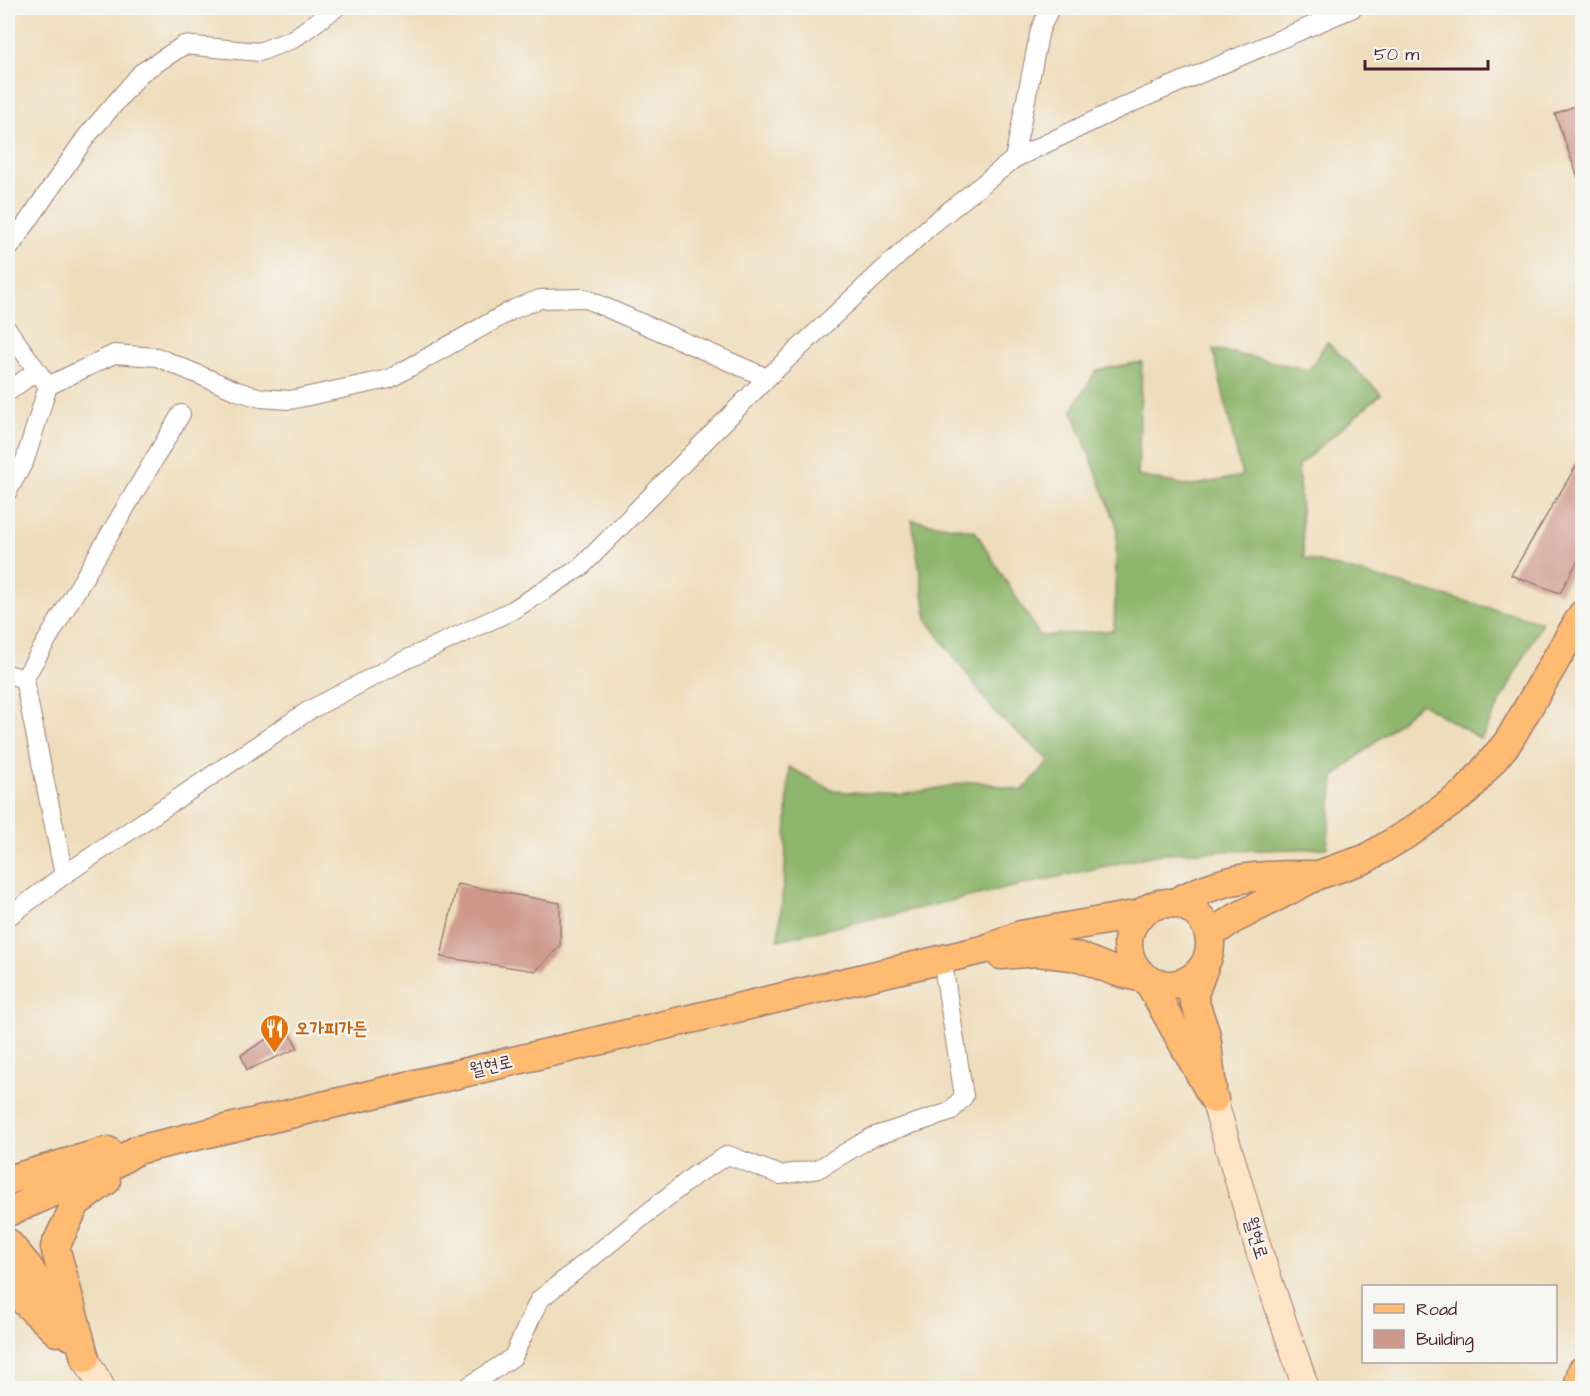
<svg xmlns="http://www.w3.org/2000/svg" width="1590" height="1396" viewBox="0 0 1590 1396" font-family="'Architects Daughter','Poor Story',sans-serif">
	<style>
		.forest { fill: #8eb66c; stroke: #6c6a4c; stroke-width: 1.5 }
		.building { fill: #ce998c }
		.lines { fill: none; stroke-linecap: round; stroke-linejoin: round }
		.street-casing { stroke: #9c7e73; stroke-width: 20 }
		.secondary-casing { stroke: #9c7e73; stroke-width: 28 }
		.primary-casing { stroke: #9c7e73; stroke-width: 31 }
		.street { stroke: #fff; stroke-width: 18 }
		.secondary { stroke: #ffe4c6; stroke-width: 26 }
		.primary { stroke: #ffbb71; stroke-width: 28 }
		.labels { text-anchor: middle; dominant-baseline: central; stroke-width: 4.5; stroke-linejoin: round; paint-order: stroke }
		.food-label { font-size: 18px; font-weight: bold; fill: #c56008; stroke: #f6f6f2; text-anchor: start }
		.street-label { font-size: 18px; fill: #4a1f2b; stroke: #f6f6f2 }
	</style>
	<rect width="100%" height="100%" fill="#f6f6f2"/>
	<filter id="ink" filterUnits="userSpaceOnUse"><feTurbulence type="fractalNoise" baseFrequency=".0167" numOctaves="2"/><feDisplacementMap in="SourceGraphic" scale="12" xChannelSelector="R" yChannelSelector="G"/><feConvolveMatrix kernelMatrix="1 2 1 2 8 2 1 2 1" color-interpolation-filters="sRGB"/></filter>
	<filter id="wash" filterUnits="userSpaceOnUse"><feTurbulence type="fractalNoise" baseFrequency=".008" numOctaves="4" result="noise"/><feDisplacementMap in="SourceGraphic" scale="24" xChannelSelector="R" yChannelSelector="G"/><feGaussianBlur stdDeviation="1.35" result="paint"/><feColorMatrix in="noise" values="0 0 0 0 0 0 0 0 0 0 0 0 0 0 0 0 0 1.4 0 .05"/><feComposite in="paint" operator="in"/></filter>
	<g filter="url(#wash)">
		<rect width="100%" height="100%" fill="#edb"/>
		<!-- forest -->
		<path class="forest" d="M 1327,342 L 1381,394 L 1298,466 L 1304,558 L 1542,622 L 1481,739 L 1421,703 L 1334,777 L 1327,848 L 1164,853 L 778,940 L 785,869 L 789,767 L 834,791 L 901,795 L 976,781 L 1022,791 L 1050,761 L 996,714 L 927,620 L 912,520 L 975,531 L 1040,636 L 1114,630 L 1117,526 L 1072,410 L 1097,370 L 1142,362 L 1138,476 L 1190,486 L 1242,476 L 1213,349 L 1309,370 Z"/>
		<g id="blocks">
			<!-- building -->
			<path class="building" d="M 1582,103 L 1582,186 L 1581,186 L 1555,114 Z
				M 1582,456 L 1582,553 L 1560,593 L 1511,575 Z
				M 457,884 L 560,903 L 560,946 L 536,971 L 441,957 Z
				M 286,1027 L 298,1048 L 247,1070 L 241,1055 Z"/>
		</g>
	</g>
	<g filter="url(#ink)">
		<use href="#blocks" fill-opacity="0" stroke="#9c7e73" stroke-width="1.5"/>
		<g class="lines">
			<defs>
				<path id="street" d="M 1014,159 L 1040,30 L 1050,8
					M 8,250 L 86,137 L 141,73 L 184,45 L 259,52 L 293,39 L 336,8
					M 8,330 L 48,386
					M 8,392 L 36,371
					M 8,491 L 25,460 L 48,386 L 114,354 L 157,357 L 237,391 L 261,398 L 290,400 L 389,379 L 514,309 L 540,299 L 584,298 L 767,378
					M 8,674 L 24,679 L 64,875
					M 24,679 L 181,414
					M 8,917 L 64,875 L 308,711 L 401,662 L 513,610 L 581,567 L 767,378 L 930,226 L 1014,159 L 1120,108 L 1353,8
					M 466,1388 L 513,1357 L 539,1300 L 695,1175 L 728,1155 L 780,1175 L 818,1169 L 872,1137 L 950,1112 L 964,1096 L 942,959"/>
				<path id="secondary" d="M 1214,1099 L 1260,1254 L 1306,1388
					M 85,1358 L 102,1388"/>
				<path id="primary" d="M1128 944a41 41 0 1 1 82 0a41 41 0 1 1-82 0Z
					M 1174,903 C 1227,876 1255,875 1313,875
					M 1209,935 L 1232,920 L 1318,875 L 1365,859 L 1412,831 L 1467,791 L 1508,742 L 1582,615
					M 1001,955 L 1037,952 L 1080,957 L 1114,971 L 1147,979 L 1214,1099
					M 1205,964 L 1193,997 L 1206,1035 L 1212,1088
					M 8,1180 L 108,1151
					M 8,1212 L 105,1170 L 137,1150 L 986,949 L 1021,935 L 1140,914
					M 8,1243 L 29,1268 L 71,1336
					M 8,1286 L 57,1332
					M 85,1358 L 55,1247 L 76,1203 L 106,1181
					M 1578,1388 L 1582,1371"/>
			</defs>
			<!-- street casing -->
			<use href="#street" class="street-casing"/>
			<!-- secondary casing -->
			<use href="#secondary" class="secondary-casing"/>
			<!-- primary casing -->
			<use href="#primary" class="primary-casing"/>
			<!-- street -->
			<use href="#street" class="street"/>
			<!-- secondary -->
			<use href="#secondary" class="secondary"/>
			<!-- primary -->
			<use href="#primary" class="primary"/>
		</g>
	</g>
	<!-- icons -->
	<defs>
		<symbol id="restaurant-pin" viewBox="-11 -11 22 30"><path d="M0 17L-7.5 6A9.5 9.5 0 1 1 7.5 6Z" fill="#e8710a" stroke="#f6f6f2"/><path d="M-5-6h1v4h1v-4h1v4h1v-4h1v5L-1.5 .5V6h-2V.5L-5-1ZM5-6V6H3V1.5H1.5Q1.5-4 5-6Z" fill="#fff"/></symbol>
	</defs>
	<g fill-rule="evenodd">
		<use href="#restaurant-pin" x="258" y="1012" width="33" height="45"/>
	</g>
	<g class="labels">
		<!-- food labels -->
		<g class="food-label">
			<text x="295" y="1028">오가피가든</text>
		</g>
		<!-- street labels -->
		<g class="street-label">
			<text transform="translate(491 1066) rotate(-13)">월현로</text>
			<text transform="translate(1256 1238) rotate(73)">월현로</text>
		</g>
	</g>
	<!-- margin -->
	<rect width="1590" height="1396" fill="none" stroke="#f6f6f2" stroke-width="30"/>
	<!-- legend -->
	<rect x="1362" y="1285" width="195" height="78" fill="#f6f6f2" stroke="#b1a0a2" stroke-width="1.5"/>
	<rect x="1374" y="1304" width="30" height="9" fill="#ffbb71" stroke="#b1a0a2" stroke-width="1.5"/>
	<text x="1416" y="1315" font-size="18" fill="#4a1f2b">Road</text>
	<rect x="1374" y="1330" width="30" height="18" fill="#ce998c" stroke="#b1a0a2" stroke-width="1.5"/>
	<text x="1416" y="1345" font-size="18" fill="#4a1f2b">Building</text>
	<!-- scale -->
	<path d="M1365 60v9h123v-9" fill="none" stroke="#4a1f2b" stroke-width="3"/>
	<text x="1374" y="60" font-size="18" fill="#4a1f2b" stroke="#f6f6f2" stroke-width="4.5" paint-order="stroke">50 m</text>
</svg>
